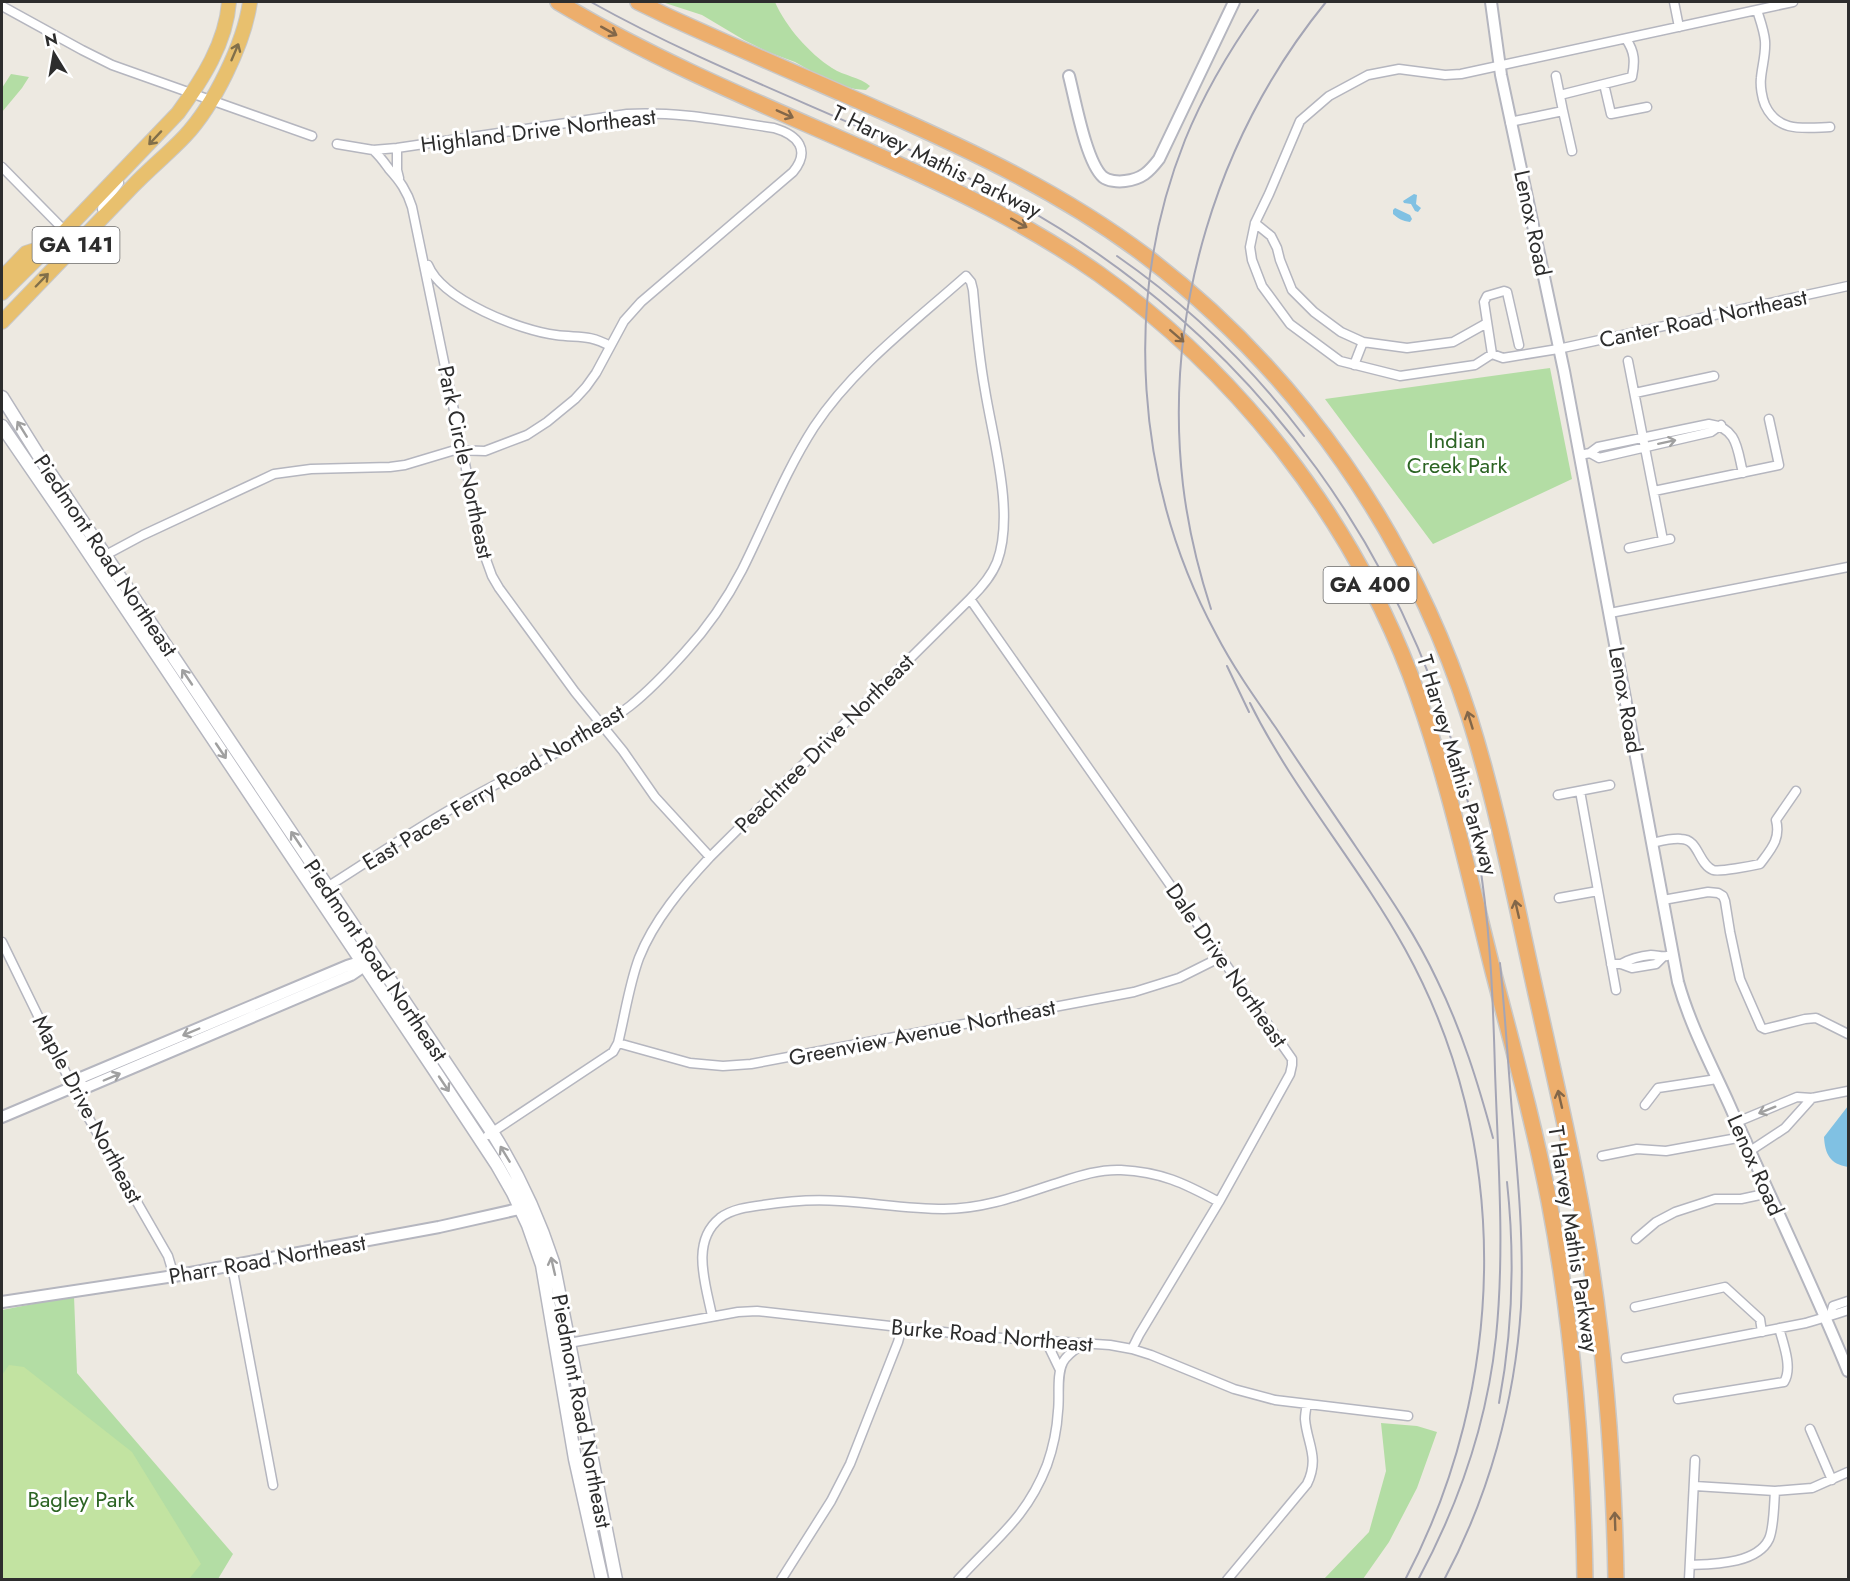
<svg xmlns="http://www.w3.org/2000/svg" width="1850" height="1581" viewBox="0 0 1850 1581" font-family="Jost,sans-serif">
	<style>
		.green { fill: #b3dda4 }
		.pitch { fill: #c2e3a1 }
		.water { fill: #80c1e3 }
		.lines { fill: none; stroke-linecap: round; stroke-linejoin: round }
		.minor-casing { stroke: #b5b6bf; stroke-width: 11 }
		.tertiary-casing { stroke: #b5b6bf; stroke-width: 14 }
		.secondary-casing { stroke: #b5b6bf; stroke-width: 15 }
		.trunk-casing { stroke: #c8c8c8; stroke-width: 16 }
		.motorway-casing { stroke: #c8c8c8; stroke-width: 18 }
		.minor { stroke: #fff; stroke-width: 8 }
		.tertiary { stroke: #fff; stroke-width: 10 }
		.secondary { stroke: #fff; stroke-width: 12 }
		.trunk { stroke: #e8c06e; stroke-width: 14 }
		.motorway { stroke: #edae6c; stroke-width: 15 }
		.rail { stroke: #a4a5b5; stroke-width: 2 }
		.oneway { stroke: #836749 }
		.oneway2 { stroke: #816f4a }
		.oneway3 { stroke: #a0a0a0 }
		.labels { text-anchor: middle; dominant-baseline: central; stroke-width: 6; stroke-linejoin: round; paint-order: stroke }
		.shield { fill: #fff; stroke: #6c6c6c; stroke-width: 1.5 }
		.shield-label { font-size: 21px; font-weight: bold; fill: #2d2d2d }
		.street-label { font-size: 22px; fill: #2d2d2d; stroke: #fff }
		.park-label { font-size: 22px; fill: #2c6423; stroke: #fff }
	</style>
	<rect width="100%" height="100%" fill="#ede9e1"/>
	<!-- green -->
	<path class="green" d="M 662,2 L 775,2 C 786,27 809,53 832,68 C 844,76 860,77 870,86 L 866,90 L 855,89 L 843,86 L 820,76 L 795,62 L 768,52 L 744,40 L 702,15 Z
		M 11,74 L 29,77 L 22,88 L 2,112 L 2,88 Z
		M 1550,368 L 1572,479 L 1433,544 L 1325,399 Z
		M 74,1296 L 77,1373 L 233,1554 L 218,1579 L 2,1580 L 2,1310 Z
		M 1381,1423 L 1417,1426 L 1437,1432 L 1417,1488 L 1389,1542 L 1363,1579 L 1324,1579 L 1369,1532 L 1386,1471 Z"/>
	<!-- pitch -->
	<path class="pitch" d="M 9,1365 L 24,1367 L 132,1452 L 201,1564 L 189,1579 L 2,1579 L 2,1375 Z"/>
	<!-- water -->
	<path class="water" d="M 1414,194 L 1417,195 L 1416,204 L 1421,208 L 1418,212 L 1415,211 L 1411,204 L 1404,203 L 1403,201 Z
		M 1395,208 L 1410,215 L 1412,219 L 1410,222 C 1402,221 1399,219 1393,214 L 1393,210 Z
		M 1848,1106 L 1848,1167 C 1830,1164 1825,1154 1824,1137 Z"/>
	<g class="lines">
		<defs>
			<path id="minor" d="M 1674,2 L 1679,27
				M 1793,2 L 1461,74 L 1445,75 L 1399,69 L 1368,75 L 1329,96 L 1300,121 L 1269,194 L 1255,223 L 1250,247 L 1252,260 L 1262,286 L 1290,324 L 1340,361 L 1400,376 L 1475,365 L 1492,354 L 1503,358 L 1558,349 L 1848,286
				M 2,6 L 82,50 L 112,65 L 312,136
				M 1757,10 C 1760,20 1764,30 1765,41 C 1766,54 1762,66 1761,78 C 1760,86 1762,98 1765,105 C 1778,133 1804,128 1830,127
				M 1556,76 L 1563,111
				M 1604,84 L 1611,114 L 1647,107
				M 1560,95 L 1632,77 C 1635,62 1635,52 1626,39
				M 1510,122 L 1563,111 L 1572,151
				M 397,148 L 397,170 L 399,178
				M 373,150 C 380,156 384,162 389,169 C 400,181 407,191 412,207 L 483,551 L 492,576 L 499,588 L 575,692 L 623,751 L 655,797 L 710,857
				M 2,167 L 65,231
				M 107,213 L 102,209 L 103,204 L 119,183
				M 1255,223 L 1271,236 L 1277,248 L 1280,260 L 1292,290 L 1314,312 L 1341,332 L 1363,342 L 1407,348 L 1453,342 L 1487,323
				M 428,265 C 442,300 521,331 556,335 C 578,338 589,334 610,346
				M 1492,354 L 1484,302 L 1487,296 L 1504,291 L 1507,292 L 1519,345
				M 1628,361 L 1663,540
				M 1354,365 L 1363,342
				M 1635,393 L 1714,376
				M 1590,453 L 1599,458 L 1711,432 L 1721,425
				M 1580,455 L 1590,453 L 1598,447 L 1709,424 C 1738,428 1737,449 1743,473
				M 1654,491 L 1779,465 L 1769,419
				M 1629,548 L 1670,539
				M 102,557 L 143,535 L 274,474 L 311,469 L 390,467 L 405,465 L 455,450 L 485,451 L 527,435 L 547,422 L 575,399 L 586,387 L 596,373 L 624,321 L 641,302 L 793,172 C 811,150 798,135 774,128 C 726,121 676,111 627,114 L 397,148 L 373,150 L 337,144
				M 970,599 L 1292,1059 L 1292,1065 L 1290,1074 L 1219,1202 L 1139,1335 L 1132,1349
				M 1610,613 L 1848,567
				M 1580,791 L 1616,990
				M 1558,795 L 1610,785
				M 1652,843 C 1661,841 1672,838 1681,839 C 1699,839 1698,864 1713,870 C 1720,872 1751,866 1760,864 C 1771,849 1781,839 1776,820 L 1796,791
				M 324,889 C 369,861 413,830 460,804 C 516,772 578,746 630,706 C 650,690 668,671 685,652 C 708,627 727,599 742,570 C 766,522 785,472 814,427 C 853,368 913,323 966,276 L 971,282 L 973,290 C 976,324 979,357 985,390 C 993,440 1015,514 997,562 C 991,577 981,588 970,599 L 710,857 C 683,886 654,920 639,958 C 629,985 625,1015 618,1043 L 613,1052 L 488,1135
				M 1559,898 L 1598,891
				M 1663,900 L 1708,892 L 1718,893 L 1723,896 L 1725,901 L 1730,932 L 1740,979 L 1761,1027 L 1765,1029 L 1805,1019 L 1816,1018 L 1848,1034
				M 2,942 L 84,1110 L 168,1256 L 174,1276
				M 1611,964 L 1621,964 L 1632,968 L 1656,964 L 1663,957
				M 1621,964 C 1630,959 1640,956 1651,955 C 1657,955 1661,957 1667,956
				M 618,1043 L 690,1063 L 723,1066 L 751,1064 L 1134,992 L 1179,978 L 1221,957
				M 1645,1105 L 1658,1088 L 1717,1079
				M 1737,1122 L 1797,1097 L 1812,1098 L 1848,1091
				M 1750,1151 L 1785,1128 L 1812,1098
				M 1602,1156 L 1637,1149 L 1666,1151 L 1743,1137
				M 1636,1239 L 1656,1222 L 1675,1212 L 1715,1199 L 1741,1199 L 1769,1193
				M 232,1266 L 273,1485
				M 1635,1307 L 1725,1287 L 1760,1319 L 1762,1332
				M 1831,1314 L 1833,1306 L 1848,1301
				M 712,1316 C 706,1285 690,1242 720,1218 C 732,1209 748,1207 763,1205 C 788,1201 814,1199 840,1201 C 874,1203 909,1209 944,1209 C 983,1209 1018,1196 1054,1184 C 1076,1177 1098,1169 1121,1170 C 1161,1172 1184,1183 1219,1202
				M 1046,1341 L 1060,1370
				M 569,1343 L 738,1312 L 757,1311 L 988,1337 L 1110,1345 L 1132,1349 L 1151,1355 L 1234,1389 L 1275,1400 L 1408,1416
				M 1626,1358 L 1806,1323 C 1821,1318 1835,1315 1848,1310
				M 1678,1399 L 1784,1382 C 1793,1368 1783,1343 1779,1328
				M 1810,1429 L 1832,1480
				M 1695,1486 L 1775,1491 L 1812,1488 L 1848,1472
				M 1690,1565 C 1714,1564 1757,1564 1769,1539 C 1774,1528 1774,1504 1775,1491
				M 781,1580 L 831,1501 L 850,1464 L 898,1342 L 902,1327
				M 958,1580 C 995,1539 1026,1519 1047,1465 C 1053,1448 1057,1429 1058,1411 C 1060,1396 1056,1376 1063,1362 C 1068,1353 1076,1349 1083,1344
				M 1227,1580 L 1307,1484 C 1320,1457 1307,1444 1305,1419 C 1305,1414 1306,1409 1307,1404
				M 1689,1580 L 1695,1460"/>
			<path id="tertiary" d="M 1491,2 L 1501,75 L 1564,371 L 1678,982 C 1690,1025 1711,1064 1729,1104 C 1768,1193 1811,1281 1848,1371
				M 1069,76 C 1075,99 1086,162 1103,177 C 1108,181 1118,182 1125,181 C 1142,179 1149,172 1159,159 L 1234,2
				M 73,1087 L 83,1077 L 347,966 L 366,960
				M 2,1117 L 73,1087 L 87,1087 L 351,975 L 370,962
				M 2,1302 L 174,1276 L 439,1227 L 528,1207"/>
			<path id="secondary" d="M 2,397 L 42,461 L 492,1132 C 518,1173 538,1216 553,1262 L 616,1580
				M 2,426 L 70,525 L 435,1071 L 497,1165 L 513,1193 L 528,1225 L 542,1265 L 575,1459 L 602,1580"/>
			<path id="trunk" d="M 2,278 L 26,253 L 47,246
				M 2,293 L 65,231 L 178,113 C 202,80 226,43 229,2
				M 2,322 C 45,277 89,232 132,187 C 149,169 168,154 185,136 C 214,105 244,44 250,2"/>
			<path id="motorway" d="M 558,2 C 658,62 766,106 873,153 C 952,188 1028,224 1099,274 C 1238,373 1349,515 1410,674 C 1446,770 1468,872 1493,971 C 1513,1048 1534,1124 1549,1201 C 1573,1326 1583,1453 1585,1580
				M 638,2 L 667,16 C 737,48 807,78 877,109 C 972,151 1064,194 1147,257 C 1299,373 1411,535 1469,716 C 1499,811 1517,910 1539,1007 C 1557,1088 1576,1169 1589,1252 C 1606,1360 1614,1470 1616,1580"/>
		</defs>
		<!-- minor casing -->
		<use href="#minor" class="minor-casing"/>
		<!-- tertiary casing -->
		<use href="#tertiary" class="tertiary-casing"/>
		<!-- secondary casing -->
		<use href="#secondary" class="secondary-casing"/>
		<!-- trunk casing -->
		<use href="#trunk" class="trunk-casing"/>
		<!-- motorway casing -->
		<use href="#motorway" class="motorway-casing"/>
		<!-- minor -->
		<use href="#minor" class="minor"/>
		<!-- tertiary -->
		<use href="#tertiary" class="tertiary"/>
		<!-- secondary -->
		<use href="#secondary" class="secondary"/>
		<!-- trunk -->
		<use href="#trunk" class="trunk"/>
		<!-- motorway -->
		<use href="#motorway" class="motorway"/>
		<!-- rail -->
		<path class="rail" d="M 591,2 C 725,77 872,125 1007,198 C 1255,331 1428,570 1477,847 C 1490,921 1493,996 1495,1071 C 1498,1160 1505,1249 1496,1337 C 1487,1423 1459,1504 1418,1580
			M 1258,10 C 1229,51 1204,93 1185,140 C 1122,298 1135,484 1216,634 C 1233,667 1255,698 1276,728 C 1302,768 1329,807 1356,847 C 1385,890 1415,933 1437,980 C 1462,1031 1478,1083 1493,1138
			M 1117,256 C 1189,306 1251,366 1304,436
			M 1211,609 C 1198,569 1188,527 1183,485 C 1163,313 1217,136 1326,2
			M 1227,666 L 1249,712
			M 1250,703 C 1293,790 1358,864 1405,949 C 1513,1144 1508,1384 1405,1580
			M 1499,1403 C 1513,1329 1515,1256 1507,1182
			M 1444,1580 C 1489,1496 1515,1401 1521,1307 C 1524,1242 1518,1177 1512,1112 C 1508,1063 1505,1013 1500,963"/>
	</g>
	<!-- one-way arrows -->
	<defs><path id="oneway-shaft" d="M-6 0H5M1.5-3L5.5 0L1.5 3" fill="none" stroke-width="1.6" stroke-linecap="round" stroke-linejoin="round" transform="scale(1.5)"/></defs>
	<g class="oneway">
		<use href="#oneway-shaft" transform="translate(609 31) rotate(29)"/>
		<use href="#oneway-shaft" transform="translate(785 114) rotate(24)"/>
		<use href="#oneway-shaft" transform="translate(1019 223) rotate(29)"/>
		<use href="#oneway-shaft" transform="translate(1177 336) rotate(41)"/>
		<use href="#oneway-shaft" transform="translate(1470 720) rotate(-107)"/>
		<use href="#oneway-shaft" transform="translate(1517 909) rotate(-103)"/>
		<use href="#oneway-shaft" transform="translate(1560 1099) rotate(-103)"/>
		<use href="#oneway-shaft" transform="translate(1615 1521) rotate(-92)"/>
	</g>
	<g class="oneway2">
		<use href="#oneway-shaft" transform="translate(235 52) rotate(-67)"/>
		<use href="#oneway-shaft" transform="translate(155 138) rotate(133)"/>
		<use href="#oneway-shaft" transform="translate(42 280) rotate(-46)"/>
	</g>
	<g class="oneway3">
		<use href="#oneway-shaft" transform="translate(22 429) rotate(-122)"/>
		<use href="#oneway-shaft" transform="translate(1667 442) rotate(-12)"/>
		<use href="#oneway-shaft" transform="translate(187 677) rotate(-124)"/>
		<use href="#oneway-shaft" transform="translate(221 751) rotate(56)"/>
		<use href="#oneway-shaft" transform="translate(296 839) rotate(-124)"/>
		<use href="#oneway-shaft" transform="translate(191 1032) rotate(157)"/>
		<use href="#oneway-shaft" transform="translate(112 1077) rotate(-23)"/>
		<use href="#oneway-shaft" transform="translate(444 1084) rotate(56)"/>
		<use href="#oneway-shaft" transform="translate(1767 1110) rotate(158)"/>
		<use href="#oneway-shaft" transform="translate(505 1154) rotate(-121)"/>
		<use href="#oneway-shaft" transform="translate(553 1266) rotate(-103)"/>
	</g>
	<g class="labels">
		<!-- shield labels -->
		<g class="shield">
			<rect x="32.5" y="227" width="87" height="36" rx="4.5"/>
			<rect x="1323.5" y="567" width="93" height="36" rx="4.5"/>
		</g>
		<g class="shield-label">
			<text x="76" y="245">GA 141</text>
			<text x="1370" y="585">GA 400</text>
		</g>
		<!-- street labels -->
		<g class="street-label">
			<text transform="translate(538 130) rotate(-7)">Highland Drive Northeast</text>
			<text transform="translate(937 161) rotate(26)">T Harvey Mathis Parkway</text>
			<text transform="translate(1533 223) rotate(78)">Lenox Road</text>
			<text transform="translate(1703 318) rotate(-12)">Canter Road Northeast</text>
			<text transform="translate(466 462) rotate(78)">Park Circle Northeast</text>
			<text transform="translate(106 555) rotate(56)">Piedmont Road Northeast</text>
			<text transform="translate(1626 700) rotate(80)">Lenox Road</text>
			<text transform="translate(824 743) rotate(-45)">Peachtree Drive Northeast</text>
			<text transform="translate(1458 765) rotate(73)">T Harvey Mathis Parkway</text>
			<text transform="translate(493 787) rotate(-31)">East Paces Ferry Road Northeast</text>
			<text transform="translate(376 960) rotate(56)">Piedmont Road Northeast</text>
			<text transform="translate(1227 965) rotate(55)">Dale Drive Northeast</text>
			<text transform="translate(922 1032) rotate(-11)">Greenview Avenue Northeast</text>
			<text transform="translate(88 1109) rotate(62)">Maple Drive Northeast</text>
			<text transform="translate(1756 1165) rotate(66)">Lenox Road</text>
			<text transform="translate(1574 1239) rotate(81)">T Harvey Mathis Parkway</text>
			<text transform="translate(267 1259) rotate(-10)">Pharr Road Northeast</text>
			<text transform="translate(992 1335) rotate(5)">Burke Road Northeast</text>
			<text transform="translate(582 1411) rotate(79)">Piedmont Road Northeast</text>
		</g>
		<!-- park labels -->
		<g class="park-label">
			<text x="1457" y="440">Indian<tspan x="1457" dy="25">Creek Park</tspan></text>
			<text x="81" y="1499">Bagley Park</text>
		</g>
	</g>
	<!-- border -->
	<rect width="1850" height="1581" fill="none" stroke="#2d2d2d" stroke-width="6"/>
	<!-- north arrow -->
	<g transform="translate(54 54) rotate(349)" stroke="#ffffff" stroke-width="4.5" paint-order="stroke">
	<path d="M0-4.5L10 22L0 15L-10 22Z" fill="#2d2d2d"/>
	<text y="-9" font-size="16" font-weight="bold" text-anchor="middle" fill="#2d2d2d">N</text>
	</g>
</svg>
